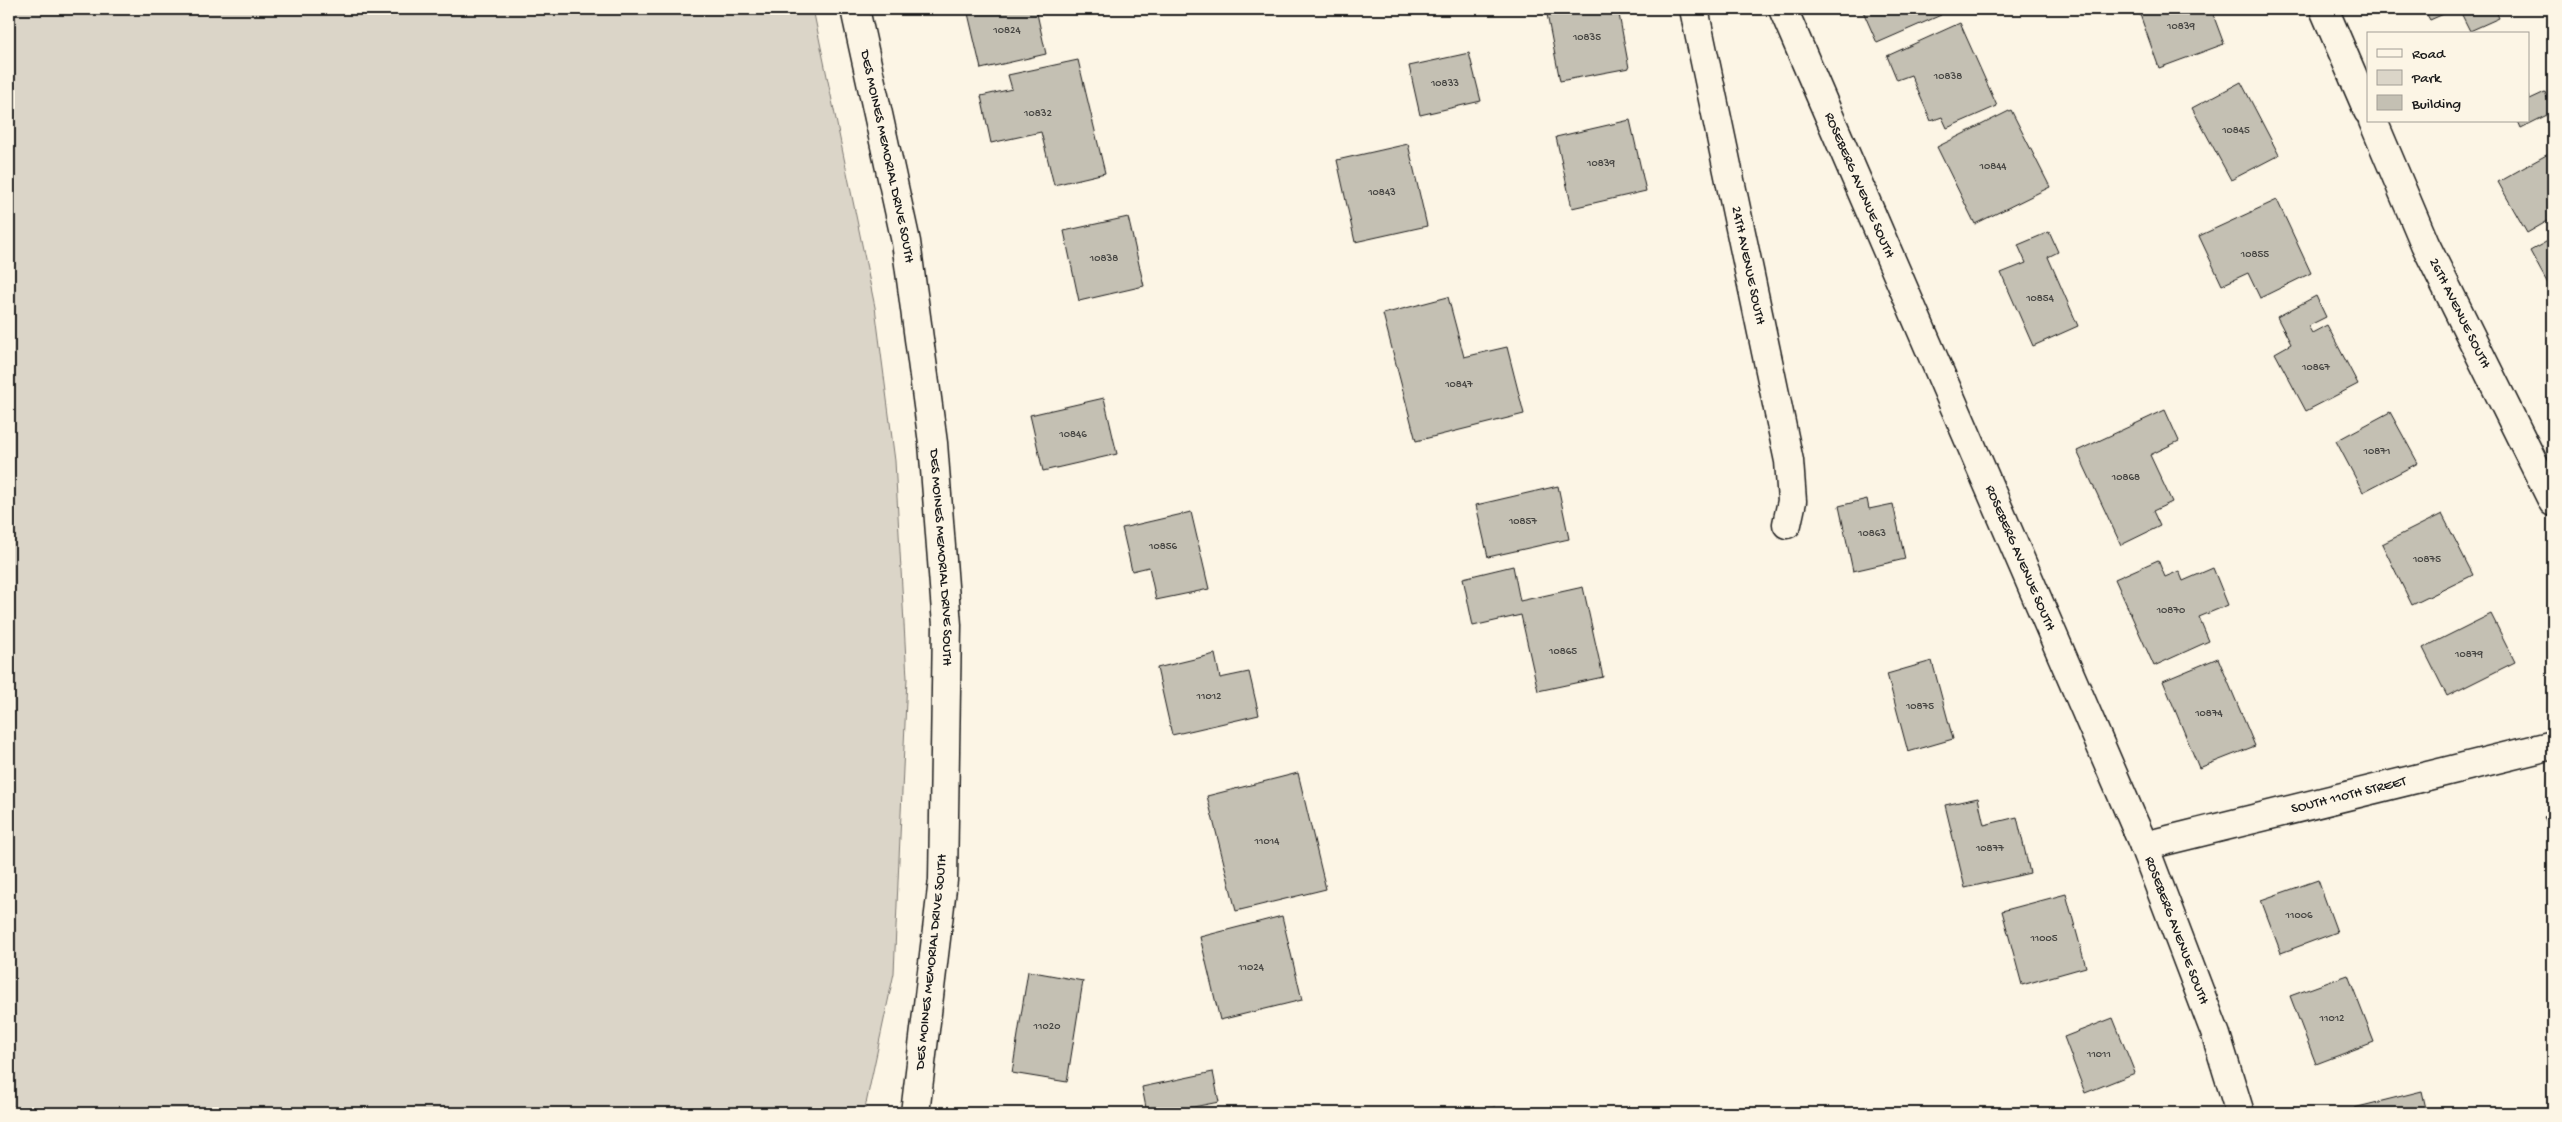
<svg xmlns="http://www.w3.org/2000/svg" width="2562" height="1122" viewBox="0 0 2562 1122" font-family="'Gochi Hand',sans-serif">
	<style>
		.green { fill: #dbd5c8; stroke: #7c7872 }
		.building { fill: #c4c0b3; stroke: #1c1c1c }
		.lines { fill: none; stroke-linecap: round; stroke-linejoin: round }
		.minor-casing { stroke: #1c1c1c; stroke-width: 31 }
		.secondary-casing { stroke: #1c1c1c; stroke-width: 31 }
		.minor { stroke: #fcf5e5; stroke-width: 28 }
		.secondary { stroke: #fcf5e5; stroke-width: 28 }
		.labels { text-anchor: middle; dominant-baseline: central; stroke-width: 4.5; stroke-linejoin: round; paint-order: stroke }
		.number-label { font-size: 11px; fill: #464542 }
		.street-label { font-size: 14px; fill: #1c1c1c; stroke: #fcf5e5 }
	</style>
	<rect width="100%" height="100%" fill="#fcf5e5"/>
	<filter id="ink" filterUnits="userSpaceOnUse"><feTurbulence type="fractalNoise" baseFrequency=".02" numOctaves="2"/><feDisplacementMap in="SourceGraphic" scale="10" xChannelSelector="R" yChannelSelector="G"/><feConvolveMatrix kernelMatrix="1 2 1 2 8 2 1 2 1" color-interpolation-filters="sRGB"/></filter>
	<g filter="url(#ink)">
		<!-- green -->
		<path class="green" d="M 9,9 L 813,9 L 875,307 L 895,461 L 907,678 L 894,973 L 864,1113 L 9,1113 Z"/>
		<!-- building -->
		<path class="building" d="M 967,9 L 1036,9 L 1046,54 L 981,69 Z
			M 1546,9 L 1618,9 L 1629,68 L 1560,81 Z
			M 1862,9 L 1938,9 L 1941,15 L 1877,43 Z
			M 2138,9 L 2211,9 L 2224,44 L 2159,68 Z
			M 2424,9 L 2455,9 L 2430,20 Z
			M 2459,9 L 2495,9 L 2499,18 L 2470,31 Z
			M 1960,23 L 1997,106 L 1947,128 L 1942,117 L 1931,121 L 1911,75 L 1897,80 L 1887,56 Z
			M 1469,53 L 1481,101 L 1420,115 L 1409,66 Z
			M 1078,60 L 1105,173 L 1054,185 L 1041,132 L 991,143 L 981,96 L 1012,89 L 1008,75 Z
			M 2241,82 L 2279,155 L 2231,180 L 2192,108 Z
			M 2545,92 L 2553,112 L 2521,128 L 2518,121 L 2528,121 L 2528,95 L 2530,99 Z
			M 2011,110 L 2050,187 L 1975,224 L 1937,147 Z
			M 1630,120 L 1646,191 L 1572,208 L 1556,137 Z
			M 1408,144 L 1427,226 L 1355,242 L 1337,160 Z
			M 2550,153 L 2553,159 L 2553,218 L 2527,233 L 2498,182 Z
			M 2277,200 L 2311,273 L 2260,298 L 2248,273 L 2222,285 L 2199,236 Z
			M 1128,217 L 1144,286 L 1079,301 L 1064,231 Z
			M 2049,232 L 2058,252 L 2048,257 L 2078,326 L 2033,346 L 2001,273 L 2026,263 L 2018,245 Z
			M 2553,238 L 2553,293 L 2530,251 Z
			M 2316,296 L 2326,317 L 2308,326 L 2312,333 L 2327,325 L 2358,384 L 2306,411 L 2275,353 L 2291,344 L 2277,317 Z
			M 1448,297 L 1464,357 L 1507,347 L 1524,414 L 1416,441 L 1383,314 Z
			M 1104,398 L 1117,454 L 1043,471 L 1030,415 Z
			M 2165,410 L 2179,441 L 2150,455 L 2172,502 L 2153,511 L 2160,526 L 2121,545 L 2077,451 Z
			M 2390,412 L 2418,463 L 2363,492 L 2336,441 Z
			M 1558,486 L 1569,539 L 1488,557 L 1476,505 Z
			M 1867,499 L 1869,509 L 1893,504 L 1905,559 L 1853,571 L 1839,506 Z
			M 1191,512 L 1209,589 L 1156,600 L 1149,567 L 1132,571 L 1122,528 Z
			M 2442,514 L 2473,575 L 2412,605 L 2382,544 Z
			M 2158,560 L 2165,577 L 2179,571 L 2183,581 L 2213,568 L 2228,605 L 2199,617 L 2209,641 L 2154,666 L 2115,579 Z
			M 1513,566 L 1520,601 L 1583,587 L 1603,677 L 1538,691 L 1521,615 L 1473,626 L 1463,578 Z
			M 2491,614 L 2515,662 L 2447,696 L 2423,648 Z
			M 1215,654 L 1220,678 L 1249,672 L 1259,715 L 1172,735 L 1157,668 Z
			M 2218,658 L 2255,746 L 2199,768 L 2163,681 Z
			M 1932,661 L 1953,739 L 1908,752 L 1887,674 Z
			M 1298,773 L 1326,889 L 1236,911 L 1207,796 Z
			M 1978,798 L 1984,825 L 2017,817 L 2030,873 L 1965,888 L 1945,805 Z
			M 2553,812 L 2553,834 L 2544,817 Z
			M 2318,880 L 2337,932 L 2281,953 L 2261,900 Z
			M 2066,894 L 2086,967 L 2022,985 L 2002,911 Z
			M 1282,916 L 1302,1000 L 1220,1020 L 1200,937 Z
			M 1028,971 L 1083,981 L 1067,1082 L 1012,1073 Z
			M 2348,975 L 2374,1042 L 2316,1064 L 2290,996 Z
			M 2113,1018 L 2135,1073 L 2085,1093 L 2064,1037 Z
			M 1213,1072 L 1219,1102 L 1162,1113 L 1147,1113 L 1142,1087 Z
			M 2422,1091 L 2427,1113 L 2355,1113 L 2354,1108 Z
			M 1495,1107 L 1496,1113 L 1462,1113 Z"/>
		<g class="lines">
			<defs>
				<g id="minor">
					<path id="s1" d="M 1694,9 L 1789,461 L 1792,501 L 1787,524"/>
					<path id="s2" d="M 1783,9 L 2144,846 L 2216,1035 L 2240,1113"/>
					<path d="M 2324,9 L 2368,111"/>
					<path id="s3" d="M 2373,121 L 2425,244 L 2553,502"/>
					<path id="s4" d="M 2144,846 L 2553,745"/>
				</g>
				<g id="secondary">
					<path id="s5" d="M 855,9 L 906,242 L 933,443 L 947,625 L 943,880 L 915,1113"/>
				</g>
			</defs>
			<!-- minor casing -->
			<use href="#minor" class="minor-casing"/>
			<!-- secondary casing -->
			<use href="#secondary" class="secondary-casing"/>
			<!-- minor -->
			<use href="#minor" class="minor"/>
			<!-- secondary -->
			<use href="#secondary" class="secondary"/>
		</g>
	</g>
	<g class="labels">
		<!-- number labels -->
		<g class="number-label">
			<text x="2181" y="27">10839</text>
			<text x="1007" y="31">10824</text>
			<text x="1587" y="38">10835</text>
			<text x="1948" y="77">10838</text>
			<text x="1445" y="84">10833</text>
			<text x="1038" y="114">10832</text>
			<text x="2236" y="131">10845</text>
			<text x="1601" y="164">10839</text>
			<text x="1993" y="167">10844</text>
			<text x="1382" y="193">10843</text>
			<text x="2255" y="255">10855</text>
			<text x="1104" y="259">10838</text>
			<text x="2040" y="299">10854</text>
			<text x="2316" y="368">10867</text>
			<text x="1459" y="385">10847</text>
			<text x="1073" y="435">10846</text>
			<text x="2377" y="452">10871</text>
			<text x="2126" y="478">10868</text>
			<text x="1523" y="522">10857</text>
			<text x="1872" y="534">10863</text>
			<text x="1163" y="547">10856</text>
			<text x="2427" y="560">10875</text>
			<text x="2171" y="611">10870</text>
			<text x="1563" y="652">10865</text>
			<text x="2469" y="655">10879</text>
			<text x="1209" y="697">11012</text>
			<text x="1920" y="707">10875</text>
			<text x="2209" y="714">10874</text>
			<text x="1267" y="842">11014</text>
			<text x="1990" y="849">10877</text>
			<text x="2299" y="916">11006</text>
			<text x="2044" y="939">11005</text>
			<text x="1251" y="968">11024</text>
			<text x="2332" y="1019">11012</text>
			<text x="1047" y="1027">11020</text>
			<text x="2099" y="1055">11011</text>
		</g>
		<!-- street labels -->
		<g class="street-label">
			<text stroke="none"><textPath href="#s5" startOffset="151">DES MOINES MEMORIAL DRIVE SOUTH</textPath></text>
			<text stroke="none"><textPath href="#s2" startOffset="192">ROSEBERG AVENUE SOUTH</textPath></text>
			<text stroke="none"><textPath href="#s1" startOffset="262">24TH AVENUE SOUTH</textPath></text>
			<text stroke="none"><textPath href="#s3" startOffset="211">26TH AVENUE SOUTH</textPath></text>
			<text stroke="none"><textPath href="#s5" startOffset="556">DES MOINES MEMORIAL DRIVE SOUTH</textPath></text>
			<text stroke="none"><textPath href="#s2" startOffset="598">ROSEBERG AVENUE SOUTH</textPath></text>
			<text stroke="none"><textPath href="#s4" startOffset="211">SOUTH 110TH STREET</textPath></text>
			<text stroke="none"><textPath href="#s2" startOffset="1002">ROSEBERG AVENUE SOUTH</textPath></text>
			<text transform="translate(932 962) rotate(-84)">DES MOINES MEMORIAL DRIVE SOUTH</text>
		</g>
	</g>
	<!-- margin -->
	<rect width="2562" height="1122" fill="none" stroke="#fcf5e5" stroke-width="30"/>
	<rect x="15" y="15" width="2532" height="1092" fill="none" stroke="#1c1c1c" stroke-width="2" filter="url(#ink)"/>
	<!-- legend -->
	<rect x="2367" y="32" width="162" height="90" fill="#fcf5e5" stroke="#a29e95"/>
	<rect x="2377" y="49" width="25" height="8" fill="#fcf5e5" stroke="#a29e95"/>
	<text x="2412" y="58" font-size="15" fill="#1c1c1c">Road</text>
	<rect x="2377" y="70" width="25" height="15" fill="#dbd5c8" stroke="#a29e95"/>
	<text x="2412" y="82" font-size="15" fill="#1c1c1c">Park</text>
	<rect x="2377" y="95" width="25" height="15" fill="#c4c0b3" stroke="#a29e95"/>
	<text x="2412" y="108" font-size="15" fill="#1c1c1c">Building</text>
</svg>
